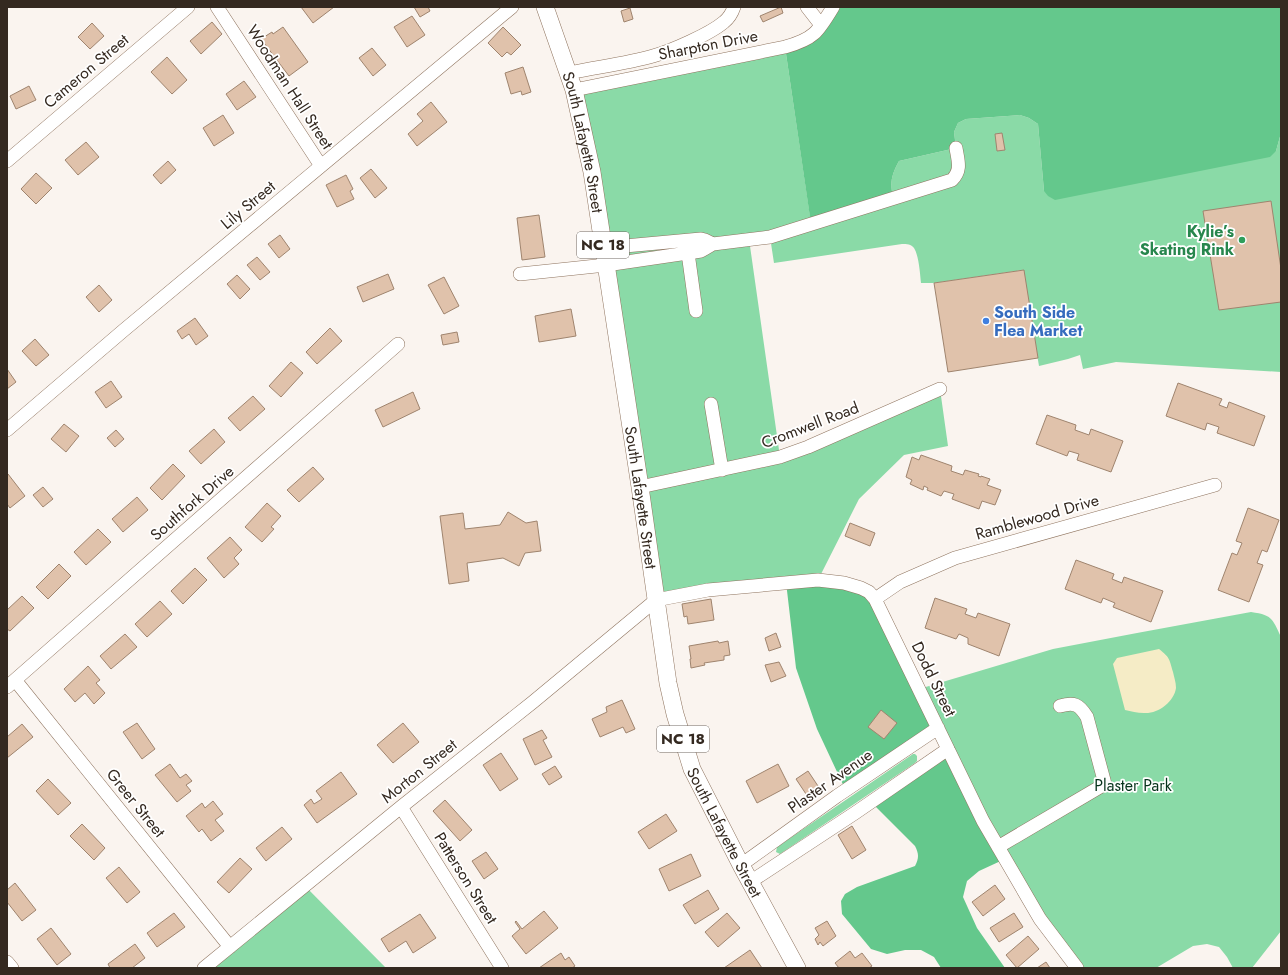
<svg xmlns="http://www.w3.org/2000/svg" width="1288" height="975" viewBox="0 0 1288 975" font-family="Jost,sans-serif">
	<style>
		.green { fill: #8adaa7 }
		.forest { fill: #64c88c }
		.sand { fill: #f5ecc6 }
		.building { fill: #e0c2ab; stroke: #9f846e }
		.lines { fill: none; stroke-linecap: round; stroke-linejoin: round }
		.minor-casing { stroke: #8f745f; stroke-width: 14 }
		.major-casing { stroke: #8f745f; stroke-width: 18 }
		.minor { stroke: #fff; stroke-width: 13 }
		.major { stroke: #fff; stroke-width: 17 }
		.leisure-dot { fill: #2e9e5b; stroke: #fff; stroke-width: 1.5 }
		.shop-dot { fill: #3f7fe0; stroke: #fff; stroke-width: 1.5 }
		.labels { text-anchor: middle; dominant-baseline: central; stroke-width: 3.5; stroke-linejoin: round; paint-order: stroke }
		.shield { fill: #fff; stroke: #716963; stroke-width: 1 }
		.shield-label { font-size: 15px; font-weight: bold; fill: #342920 }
		.street-label { font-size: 16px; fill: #342920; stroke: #fff }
		.leisure-label { font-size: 16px; font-weight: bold; fill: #27864d; stroke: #fff; text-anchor: end }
		.shop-label { font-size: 16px; font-weight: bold; fill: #366cbe; stroke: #fff; text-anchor: start }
		.park-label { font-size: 16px; fill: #06331b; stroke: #fff }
	</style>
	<rect width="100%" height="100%" fill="#faf4ef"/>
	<!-- green -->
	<path class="green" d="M 785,47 L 811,223 L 893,198 C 890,182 891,176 899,161 L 956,148 L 954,132 L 958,123 L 966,119 L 1020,115 L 1029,118 L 1038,124 L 1044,191 L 1276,151 L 1281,133 L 1281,372 L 1116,362 L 1083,369 L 1080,355 L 1068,359 L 1039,366 L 1023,270 L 934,283 L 921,283 C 920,274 919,256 914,248 C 911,244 907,244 902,244 L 774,263 L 770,237 L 749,239 L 780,457 L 940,389 L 948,446 L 904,455 L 859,499 L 818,580 L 656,600 L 574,90 Z
		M 1251,612 C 1272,615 1272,618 1281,637 L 1281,931 L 1252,968 L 1233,968 L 1227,957 L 1219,947 L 1207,944 L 1193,946 L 1156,968 L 1077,968 L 1040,919 L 919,689 L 1053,649 L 1137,633 Z
		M 913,754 L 915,754 L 917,756 L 917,761 L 915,763 L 780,854 L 776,852 L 777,847 Z
		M 305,886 L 386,968 L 204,968 Z"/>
	<!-- forest -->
	<path class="forest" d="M 833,7 L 1281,7 L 1281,133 L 1276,151 L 1270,157 L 1055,200 L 1048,196 L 1044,191 L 1038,124 L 1029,118 L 1020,115 L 966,119 L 958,123 L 954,132 L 956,148 L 899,161 C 891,176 890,182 893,198 L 811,224 L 785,47 L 798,44 Z
		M 786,582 L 869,592 L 938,728 L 846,791 L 817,729 L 796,668 Z
		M 948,749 L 1005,859 L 979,871 L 967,881 L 963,897 L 977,928 L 1005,968 L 941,968 L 934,957 L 921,950 L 905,950 L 887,954 L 871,949 L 842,914 L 841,901 L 845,894 L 857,887 L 915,866 C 919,858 919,854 915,846 L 871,802 Z"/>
	<!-- sand -->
	<path class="sand" d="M 1159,649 C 1170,658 1169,658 1173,672 C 1174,677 1176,682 1176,688 C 1174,702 1158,714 1144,713 C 1137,713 1131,711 1125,710 L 1113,664 L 1117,658 Z"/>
	<!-- building -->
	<path class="building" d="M 301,7 L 334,7 L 313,23 Z
		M 414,7 L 428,7 L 430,11 L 420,17 Z
		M 781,7 L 783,13 L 763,22 L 760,16 Z
		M 630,8 L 633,19 L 624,22 L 621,11 Z
		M 412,16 L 425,35 L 407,47 L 394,27 Z
		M 212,22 L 222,34 L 201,54 L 190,41 Z
		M 92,23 L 104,36 L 90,49 L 78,37 Z
		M 283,27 L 308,62 L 289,76 L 261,39 L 272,32 L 273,34 Z
		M 503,27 L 521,45 L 511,55 L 507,52 L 502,57 L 488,43 Z
		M 372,48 L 386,65 L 373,76 L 359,58 Z
		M 167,57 L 187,80 L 172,94 L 151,72 Z
		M 523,67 L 531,92 L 522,95 L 521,91 L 511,94 L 505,73 Z
		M 244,81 L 256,97 L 237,110 L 226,94 Z
		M 29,86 L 36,100 L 16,109 L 10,96 Z
		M 431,102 L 447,122 L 417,146 L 408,134 L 423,121 L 417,114 Z
		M 223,115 L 234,133 L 214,146 L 203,128 Z
		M 1002,133 L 1005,150 L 997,151 L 995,134 Z
		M 86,142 L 99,157 L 78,175 L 65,160 Z
		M 168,161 L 176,170 L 161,184 L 153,175 Z
		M 371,169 L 387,188 L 375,198 L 360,178 Z
		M 36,173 L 52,188 L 36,204 L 21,189 Z
		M 346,175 L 353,189 L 350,191 L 354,199 L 337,207 L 326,185 Z
		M 1271,201 L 1281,269 L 1281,302 L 1219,310 L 1203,211 Z
		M 539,215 L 545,257 L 522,260 L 517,218 Z
		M 280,235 L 290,249 L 279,258 L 268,244 Z
		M 257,257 L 270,272 L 260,280 L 247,265 Z
		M 1024,270 L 1038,358 L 948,372 L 934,283 Z
		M 388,274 L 394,289 L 363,302 L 357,287 Z
		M 237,275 L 250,289 L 240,299 L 227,284 Z
		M 444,277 L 459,306 L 444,314 L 428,285 Z
		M 99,285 L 112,300 L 99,312 L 86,297 Z
		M 571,309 L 576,336 L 539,342 L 535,316 Z
		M 195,318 L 208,336 L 196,345 L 189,334 L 182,339 L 177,331 Z
		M 330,328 L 342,341 L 317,364 L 306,352 Z
		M 457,332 L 459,342 L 443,345 L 441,335 Z
		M 35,339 L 49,355 L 36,366 L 22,351 Z
		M 291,362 L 303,373 L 281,397 L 269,386 Z
		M 7,369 L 16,382 L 7,389 Z
		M 111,381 L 122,397 L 106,408 L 95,392 Z
		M 1178,383 L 1222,399 L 1219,405 L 1227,408 L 1229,402 L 1265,416 L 1254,446 L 1217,433 L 1219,427 L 1207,423 L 1205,430 L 1166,416 Z
		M 413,392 L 420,409 L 383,427 L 375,410 Z
		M 253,396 L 265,409 L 240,431 L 228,418 Z
		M 1047,415 L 1076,425 L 1075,430 L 1089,435 L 1091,429 L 1123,441 L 1111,472 L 1077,460 L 1079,454 L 1069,451 L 1067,456 L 1036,444 Z
		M 64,424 L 79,436 L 66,452 L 51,439 Z
		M 214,429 L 225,442 L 201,464 L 189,451 Z
		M 116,430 L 124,439 L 115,447 L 107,438 Z
		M 921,455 L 952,466 L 951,471 L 963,475 L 965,470 L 979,474 L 978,476 L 981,477 L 981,476 L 990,479 L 987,485 L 1001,490 L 995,505 L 982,501 L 979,509 L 952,499 L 954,494 L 944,491 L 941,496 L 927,490 L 928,488 L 924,486 L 923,490 L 910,484 L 912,480 L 906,477 L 912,457 L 919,460 Z
		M 173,464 L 185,476 L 162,500 L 150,488 Z
		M 313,467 L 324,479 L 299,502 L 287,490 Z
		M 8,474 L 25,496 L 10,508 L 7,504 L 7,475 Z
		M 43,487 L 53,499 L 43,507 L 33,495 Z
		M 137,497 L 148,510 L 123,532 L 112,519 Z
		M 267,503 L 281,516 L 271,527 L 274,529 L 262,542 L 245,527 Z
		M 1248,508 L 1279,520 L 1267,552 L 1262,550 L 1257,563 L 1263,565 L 1249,602 L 1218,590 L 1232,553 L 1237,555 L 1242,543 L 1236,541 Z
		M 508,512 L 526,523 L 537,521 L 541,551 L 525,553 L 519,566 L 503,558 L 467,563 L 469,581 L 449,584 L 440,516 L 463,513 L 465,529 L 500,525 Z
		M 850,523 L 875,533 L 870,546 L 845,536 Z
		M 98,529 L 111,542 L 86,565 L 74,552 Z
		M 230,537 L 242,550 L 234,558 L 239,564 L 224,578 L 207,558 Z
		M 1076,560 L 1114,574 L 1112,579 L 1122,583 L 1124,577 L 1163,591 L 1151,622 L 1113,607 L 1115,603 L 1103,598 L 1101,603 L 1065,589 Z
		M 59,564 L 71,576 L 48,599 L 36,587 Z
		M 195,568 L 207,580 L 183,604 L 171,591 Z
		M 22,596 L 34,608 L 10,631 L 7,629 L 7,610 Z
		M 935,598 L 967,609 L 965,614 L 976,618 L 978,613 L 1010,624 L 999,656 L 968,644 L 968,638 L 959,634 L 956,639 L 925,628 Z
		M 711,599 L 714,620 L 688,624 L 687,616 L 684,617 L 682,604 Z
		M 160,601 L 172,614 L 147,637 L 135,624 Z
		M 776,633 L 781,647 L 769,651 L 765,638 Z
		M 125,634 L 137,647 L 111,669 L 100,656 Z
		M 718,641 L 719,643 L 728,641 L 730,655 L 724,656 L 724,660 L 704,663 L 705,665 L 691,668 L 690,659 L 691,659 L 689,646 Z
		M 779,662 L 786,676 L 771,682 L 765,665 Z
		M 88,666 L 100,680 L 96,683 L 105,693 L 94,704 L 85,693 L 75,702 L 64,689 Z
		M 622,700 L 635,729 L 626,733 L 623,727 L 600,737 L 592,719 L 607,712 L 606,707 Z
		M 881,710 L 897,723 L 884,739 L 868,727 Z
		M 137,723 L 155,749 L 142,759 L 123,732 Z
		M 403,723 L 419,742 L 393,763 L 377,745 Z
		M 22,724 L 33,737 L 7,758 L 7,737 Z
		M 542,730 L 547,738 L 543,740 L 552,757 L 535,765 L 523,739 Z
		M 501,753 L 518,779 L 500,791 L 483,765 Z
		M 170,764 L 180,778 L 186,774 L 192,781 L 186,785 L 191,791 L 177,802 L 155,775 Z
		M 778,764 L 789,786 L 757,803 L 746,781 Z
		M 555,766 L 562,777 L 549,785 L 542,774 Z
		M 808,771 L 820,789 L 808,797 L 796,779 Z
		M 341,772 L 357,794 L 317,823 L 304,805 L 311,799 L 314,804 L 322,799 L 316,791 Z
		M 48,779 L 71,803 L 58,815 L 36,791 Z
		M 445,800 L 472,830 L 460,841 L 433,811 Z
		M 213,801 L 223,814 L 215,820 L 224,831 L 211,841 L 202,829 L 199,832 L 186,816 L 202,803 L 205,808 Z
		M 666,814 L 677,831 L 649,849 L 638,832 Z
		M 82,824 L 105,848 L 94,860 L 70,836 Z
		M 852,826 L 866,850 L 852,859 L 838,835 Z
		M 282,827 L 292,839 L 266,861 L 256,848 Z
		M 486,852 L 498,869 L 484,879 L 472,861 Z
		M 691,854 L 701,876 L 669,891 L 659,869 Z
		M 240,858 L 252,869 L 229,893 L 217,882 Z
		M 119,867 L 140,892 L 127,903 L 106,878 Z
		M 15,883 L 36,910 L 22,921 L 7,902 L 7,890 Z
		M 995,885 L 1005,899 L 983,916 L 972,902 Z
		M 708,890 L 719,909 L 695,924 L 683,905 Z
		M 544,911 L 558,928 L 526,954 L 512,936 L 520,929 L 515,922 L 516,921 L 522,929 Z
		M 174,913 L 185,927 L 157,947 L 147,933 Z
		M 727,913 L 740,928 L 718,947 L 705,932 Z
		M 1014,913 L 1023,927 L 999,942 L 990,928 Z
		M 420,914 L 436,938 L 413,953 L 406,941 L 389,952 L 381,939 Z
		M 827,921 L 836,936 L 823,946 L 820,942 L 818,945 L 815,939 L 819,935 L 815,928 Z
		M 51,928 L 71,954 L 57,965 L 37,939 Z
		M 1028,936 L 1039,949 L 1017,968 L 1006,955 Z
		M 135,944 L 145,958 L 132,968 L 110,968 L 108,964 Z
		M 750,950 L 762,968 L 724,968 Z
		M 850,951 L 855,958 L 862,953 L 872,966 L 869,968 L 839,968 L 835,963 Z
		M 561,953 L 565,960 L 569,957 L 575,966 L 572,968 L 539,968 Z
		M 1046,962 L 1050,968 L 1037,968 Z"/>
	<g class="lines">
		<defs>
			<path id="minor" d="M 217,7 L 321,166
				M 807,7 L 821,25
				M 569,73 C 596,67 625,64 653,56 C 671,51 710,34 724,22 C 729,18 732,13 734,7
				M 574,90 L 785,47 C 814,39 818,32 833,7
				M 7,161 L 188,7
				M 713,244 L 770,237 L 952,180 C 962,170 958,161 956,148
				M 688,253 L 696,311
				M 520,274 L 606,265 L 701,251 L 713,244 L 705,240 L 701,239 L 603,248
				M 711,404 L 722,470
				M 7,430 L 124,330 L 512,7
				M 640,487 L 780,457 L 808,447 L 940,389
				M 875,599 L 900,582 L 955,558 L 1215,485
				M 15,680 L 230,947
				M 7,687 L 398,344
				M 401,807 L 502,968
				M 998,847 L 1105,784 L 1087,717 C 1079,704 1074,702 1060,706
				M 741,865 L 837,796 L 938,728
				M 750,882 L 855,813 L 948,749
				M 7,962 L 12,968
				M 204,968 L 401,807 L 533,702 L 656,600 L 708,590 L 818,580 L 844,583 L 861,588 L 869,592 L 875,599 L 983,821 L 1040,919 L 1077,968"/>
			<g id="major">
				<path id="s1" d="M 545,7 L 574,90 L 592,172 L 640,487 L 668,683 L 675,714 L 692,769 L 741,865 L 797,968"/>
			</g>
		</defs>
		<!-- minor casing -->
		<use href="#minor" class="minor-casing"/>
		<!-- major casing -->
		<use href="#major" class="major-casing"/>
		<!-- minor -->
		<use href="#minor" class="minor"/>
		<!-- major -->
		<use href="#major" class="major"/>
	</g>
	<!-- markers -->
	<circle class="leisure-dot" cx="1242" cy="240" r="4"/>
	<circle class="shop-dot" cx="986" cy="321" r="4"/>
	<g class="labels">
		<!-- shield labels -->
		<g class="shield">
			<rect x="577" y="232" width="52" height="26" rx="3"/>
			<rect x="657" y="726" width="52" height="26" rx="3"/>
		</g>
		<g class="shield-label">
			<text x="603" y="245">NC 18</text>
			<text x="683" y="739">NC 18</text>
		</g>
		<!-- street labels -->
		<g class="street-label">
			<text transform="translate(708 45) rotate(-11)">Sharpton Drive</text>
			<text transform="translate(86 71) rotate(-40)">Cameron Street</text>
			<text transform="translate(290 87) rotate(57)">Woodman Hall Street</text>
			<text stroke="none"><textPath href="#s1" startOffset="141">South Lafayette Street</textPath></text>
			<text transform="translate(248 205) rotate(-40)">Lily Street</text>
			<text transform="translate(810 425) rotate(-21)">Cromwell Road</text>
			<text stroke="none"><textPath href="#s1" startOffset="501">South Lafayette Street</textPath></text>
			<text transform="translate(192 503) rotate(-41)">Southfork Drive</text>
			<text transform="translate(1037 517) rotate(-16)">Ramblewood Drive</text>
			<text transform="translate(934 679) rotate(64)">Dodd Street</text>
			<text transform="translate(419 771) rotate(-39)">Morton Street</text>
			<text transform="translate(830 781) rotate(-35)">Plaster Avenue</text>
			<text transform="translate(136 803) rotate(51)">Greer Street</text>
			<text stroke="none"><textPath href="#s1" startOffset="849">South Lafayette Street</textPath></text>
			<text transform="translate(466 878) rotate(58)">Patterson Street</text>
		</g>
		<!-- leisure labels -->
		<g class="leisure-label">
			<text x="1234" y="231">Kylie’s<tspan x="1234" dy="18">Skating Rink</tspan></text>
		</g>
		<!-- shop labels -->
		<g class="shop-label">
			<text x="994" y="312">South Side<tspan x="994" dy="18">Flea Market</tspan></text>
		</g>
		<!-- park labels -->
		<g class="park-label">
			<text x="1133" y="785">Plaster Park</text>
		</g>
	</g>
	<!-- border -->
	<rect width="1288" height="975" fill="none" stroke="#342920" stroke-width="16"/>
</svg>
